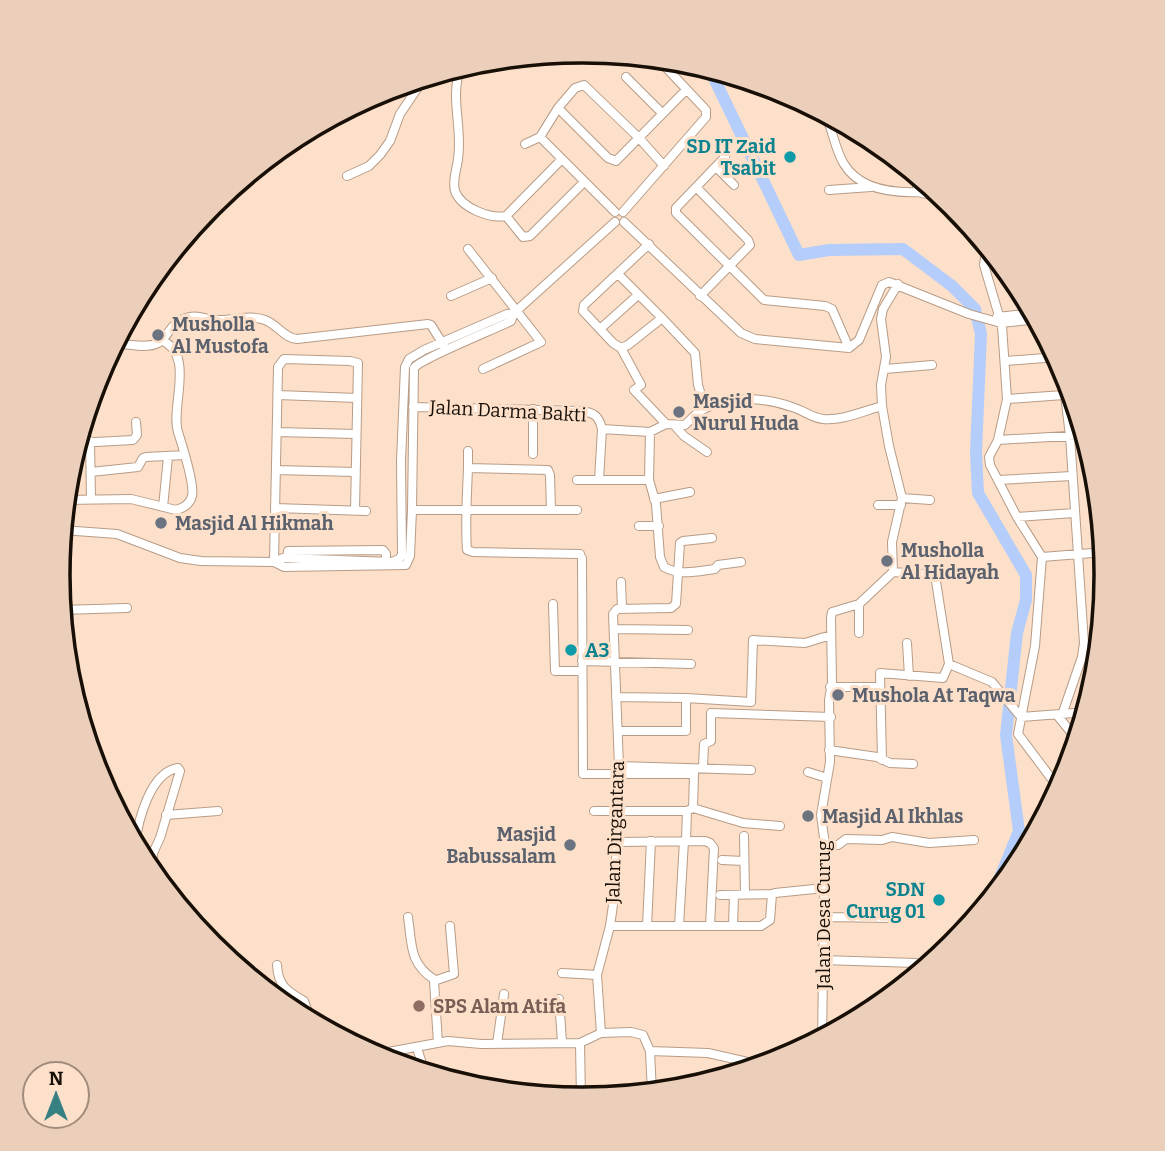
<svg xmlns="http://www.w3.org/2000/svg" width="1165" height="1151" viewBox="0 0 1165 1151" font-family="Bitter,serif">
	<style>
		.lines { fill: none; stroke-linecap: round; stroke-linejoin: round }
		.river { stroke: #b4cdfa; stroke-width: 12 }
		.minor-casing { stroke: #b79c87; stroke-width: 10 }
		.minor { stroke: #fff; stroke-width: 8 }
		.culture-dot { fill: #0f9aa8; stroke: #fde0ca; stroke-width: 2.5 }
		.worship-dot { fill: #6b7280; stroke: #fde0ca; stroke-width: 2.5 }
		.education-dot { fill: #8d6e63; stroke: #fde0ca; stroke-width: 2.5 }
		.labels { text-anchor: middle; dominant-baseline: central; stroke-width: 6; stroke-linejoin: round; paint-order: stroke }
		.culture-label { font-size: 19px; font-weight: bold; fill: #0d838f; stroke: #fde0ca; text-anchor: end }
		.worship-label { font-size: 19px; font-weight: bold; fill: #5b616d; stroke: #fde0ca; text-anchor: start }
		.street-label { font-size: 19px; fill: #180f07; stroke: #fde0ca }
		.education-label { font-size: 19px; font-weight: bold; fill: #785e54; stroke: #fde0ca; text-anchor: start }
		.rim { fill: none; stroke: #180f07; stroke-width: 3.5 }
	</style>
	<rect width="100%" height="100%" fill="#fde0ca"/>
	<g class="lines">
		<!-- river -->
		<path class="river" d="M 705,67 L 711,72 L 799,255 L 829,250 L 903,249 L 952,286 L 975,309 L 981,334 L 976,453 L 978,493 L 1026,575 L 1026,600 L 1017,633 L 1006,735 L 1019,831 L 990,902"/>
		<defs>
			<path id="minor" d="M 461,67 C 449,96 463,128 458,159 C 457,169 452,180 455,191 C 461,208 490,219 506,216 L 561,160
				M 626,77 L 662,113
				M 558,108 L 608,158 L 616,161 L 686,90
				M 824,112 C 833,128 834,148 844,164 C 859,189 891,193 918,192
				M 540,137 L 615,212
				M 525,144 L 540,137 L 558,108 L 575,88 L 584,85 L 639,138 L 664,166
				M 725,157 L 676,208 L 676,213 L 764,300 L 825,306 L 832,309 L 849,348
				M 716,167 L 734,185
				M 915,173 L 918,192 L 939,197 L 960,212
				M 347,176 L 369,166 L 380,155 L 390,141 L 400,114 L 425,77
				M 697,188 L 748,240 L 750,245 L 700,296
				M 829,190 L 871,187
				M 623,212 L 706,117 L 706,110 L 657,58
				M 506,216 L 523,237 L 530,236 L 584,182
				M 624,222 L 741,333 L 755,339 L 849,348 L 859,340 L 882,285 L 889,282 L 969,314 L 1001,323 L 1038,319
				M 649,244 L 584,305 L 583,311 L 613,343 L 621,348 L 628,345 L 662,318 L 695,353 L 698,385 L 705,408
				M 468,249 L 541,342 L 483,369
				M 992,251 L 985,258 L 984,265 L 1002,326 L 1007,399 L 998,440 L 989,457 L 990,465 L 1017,517 L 1042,557 L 1035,646 L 1018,734 L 1060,790
				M 618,274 L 662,318
				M 451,296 L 492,278
				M 997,317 L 1034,313
				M 600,329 L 638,295
				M 115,343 C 126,344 147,349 158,343 C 171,335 169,321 190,317 C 200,315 208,320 217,320 C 234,321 249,314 265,320 C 278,325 284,338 297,339 L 428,324 L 431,325 L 444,346
				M 621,348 L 641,385 L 634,390 L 666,424
				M 1005,361 L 1058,357
				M 1061,362 L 1070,436 L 1084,643 L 1082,657 L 1062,715
				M 885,369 L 932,365
				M 278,395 L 357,398
				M 1007,399 L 1064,395
				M 413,407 L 580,411 C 594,412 599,416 602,429 L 650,432 L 666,424 L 685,425 C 691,419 698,411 706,408 C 731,395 767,398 792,407 C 803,410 812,418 823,419 C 841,421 864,411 882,406
				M 675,426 L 684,436 L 707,452
				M 602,429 L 599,480 L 649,480
				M 277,432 L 356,434
				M 650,432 L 649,480 L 656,504 L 660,557 L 664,567 C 680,576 698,571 715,569 L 718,565 L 741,562
				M 998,440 L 1085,435
				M 90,441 L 91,499
				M 77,443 L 133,440 L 137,435 L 136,422
				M 533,454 L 533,409
				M 468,468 L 468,451
				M 276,470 L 355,472
				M 91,472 L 138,467 L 143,458 L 146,457 L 185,455
				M 577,480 L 599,480
				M 998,480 L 1072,476
				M 902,498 L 930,500
				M 654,499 L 690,492
				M 65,500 L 131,499 L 176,510 C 184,508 190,504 192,496 C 195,484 182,445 178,432 C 170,407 196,354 161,340
				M 878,505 L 901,505
				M 163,507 L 168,457
				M 275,508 L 366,511
				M 412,510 L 551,510 L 550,475 L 548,470 L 468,468 C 467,495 465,523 467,550 L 473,552 L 580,554
				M 551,510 L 577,510
				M 1017,517 L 1074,513
				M 639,526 L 659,526
				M 62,530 L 117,534 L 180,558 L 201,561 L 274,562 L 284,567 L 406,565 L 410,556 L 412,510 L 414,368 C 420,359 495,329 511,321 L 514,313 L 615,222
				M 1042,557 L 1105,552
				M 287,558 L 288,551 L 383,550 L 386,554 L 386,561
				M 582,558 L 583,774 L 694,774
				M 274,562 L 283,558 L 392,562 L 399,559 L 402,555 L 401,461 L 405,367 L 409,359 L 424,350 L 507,314 L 514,313
				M 274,562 L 278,367 L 284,359 L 350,361 L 358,363 L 355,511
				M 893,572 L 892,542 L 902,498 L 889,446 L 882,406 L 881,385 L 886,357 L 881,319 L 883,309 L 898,284
				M 893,572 L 935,575 L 966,571
				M 935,575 L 949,664
				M 621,582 L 622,609
				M 553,604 L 555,671 L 582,671
				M 859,604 L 859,633
				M 61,610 L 127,608
				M 614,629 L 688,630
				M 907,643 L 909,676
				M 582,661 L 691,664
				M 71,687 L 73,685
				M 830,687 L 880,687
				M 616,697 L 686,698 L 751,702 L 753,640 L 805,643 L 831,635
				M 1057,715 L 1078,741
				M 618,731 L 686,731 L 686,698
				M 829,750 L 877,757 L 890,763 L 913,764
				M 882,760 L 880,673 L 943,678 L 949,664 L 992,682 L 1021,717 L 1087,712
				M 619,766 L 751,770
				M 703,768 L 704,744 L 711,741 L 711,713 L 831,717
				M 808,772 L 827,778
				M 693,808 L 743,823 L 780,826
				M 693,808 L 694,774
				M 594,811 L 687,811 L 693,808
				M 166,815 L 218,811
				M 744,836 L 745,894
				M 686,841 L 687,811
				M 617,842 L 705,841 L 710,843 L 714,848 L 710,926
				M 135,845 C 138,821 150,772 178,768 L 180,771 L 160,838 L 153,853 L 151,873
				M 825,845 L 838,845 L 846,839 L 882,840 L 892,837 L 929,843 L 974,840
				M 722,860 L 744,861
				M 720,895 L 772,894
				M 408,917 C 412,944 409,964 435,980
				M 825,917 L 890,918
				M 610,926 L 761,926 L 770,920 L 772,894 L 775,893 L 824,888
				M 647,926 L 651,841
				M 679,926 L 684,841
				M 733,926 L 734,895
				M 823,960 L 916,963
				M 277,965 C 278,986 287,991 304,1001 L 312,1023
				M 562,973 L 597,975
				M 559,999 L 562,1042
				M 601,1033 L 597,975 L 610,926 L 613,905 L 619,811 L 619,766 L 613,614 L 617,609 L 671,608 L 676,604 L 680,543 L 683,541 L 712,538
				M 822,1040 L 825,845 L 821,815 L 830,762 L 829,700 L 832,683 L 831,618 L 832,612 L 859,604 L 893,572
				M 438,1043 L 434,981 L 454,974 L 450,926
				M 580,1043 L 581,1100
				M 497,1044 L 504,994
				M 417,1048 L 425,1073
				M 650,1051 L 652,1093
				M 372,1055 L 448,1041 L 481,1044 L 580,1043 L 601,1033 L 631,1032 L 643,1035 L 650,1051 L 708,1053 L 766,1066"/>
		</defs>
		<!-- minor casing -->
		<use href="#minor" class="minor-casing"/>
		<!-- minor -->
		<use href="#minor" class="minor"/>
	</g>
	<!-- markers -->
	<g class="culture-dot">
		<circle cx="790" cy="157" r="7"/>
		<circle cx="571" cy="650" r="7"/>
		<circle cx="939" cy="900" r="7"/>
	</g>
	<g class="worship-dot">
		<circle cx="158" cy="335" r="7"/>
		<circle cx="679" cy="412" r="7"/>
		<circle cx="161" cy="523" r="7"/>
		<circle cx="887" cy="561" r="7"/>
		<circle cx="838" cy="695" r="7"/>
		<circle cx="808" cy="816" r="7"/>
		<circle cx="570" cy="845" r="7"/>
	</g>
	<circle class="education-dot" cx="419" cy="1006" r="7"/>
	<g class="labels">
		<!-- culture labels -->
		<g class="culture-label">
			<text x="776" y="146">SD IT Zaid<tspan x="776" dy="22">Tsabit</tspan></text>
			<text x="585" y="650" text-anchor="start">A3</text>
			<text x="925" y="889">SDN<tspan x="925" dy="22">Curug 01</tspan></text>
		</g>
		<!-- worship labels -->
		<g class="worship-label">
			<text x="172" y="324">Musholla<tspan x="172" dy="22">Al Mustofa</tspan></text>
			<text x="693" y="401">Masjid<tspan x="693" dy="22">Nurul Huda</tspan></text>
			<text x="175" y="523">Masjid Al Hikmah</text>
			<text x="901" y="550">Musholla<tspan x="901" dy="22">Al Hidayah</tspan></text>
			<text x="852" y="695">Mushola At Taqwa</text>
			<text x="822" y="816">Masjid Al Ikhlas</text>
			<text x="556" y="834" text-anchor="end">Masjid<tspan x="556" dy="22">Babussalam</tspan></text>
		</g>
		<!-- street labels -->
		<g class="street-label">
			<text transform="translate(508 411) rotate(3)">Jalan Darma Bakti</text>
			<text transform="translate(615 832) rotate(-88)">Jalan Dirgantara</text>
			<text transform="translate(823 915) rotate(-90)">Jalan Desa Curug</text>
		</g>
		<!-- education labels -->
		<g class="education-label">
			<text x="433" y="1006">SPS Alam Atifa</text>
		</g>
	</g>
	<!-- crop -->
	<path d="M0 0H1165V1151H0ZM70 575a512 512 0 1 1 1024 0a512 512 0 1 1-1024 0Z" fill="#ebcfba" fill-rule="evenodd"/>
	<path class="rim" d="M70 575a512 512 0 1 1 1024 0a512 512 0 1 1-1024 0Z"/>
	<!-- north arrow -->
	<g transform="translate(56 1095)"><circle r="33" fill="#fde0ca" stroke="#a18c7c" stroke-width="2"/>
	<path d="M0-5L12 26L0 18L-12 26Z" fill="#367f82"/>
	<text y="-10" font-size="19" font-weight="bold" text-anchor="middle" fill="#180f07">N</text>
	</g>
</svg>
